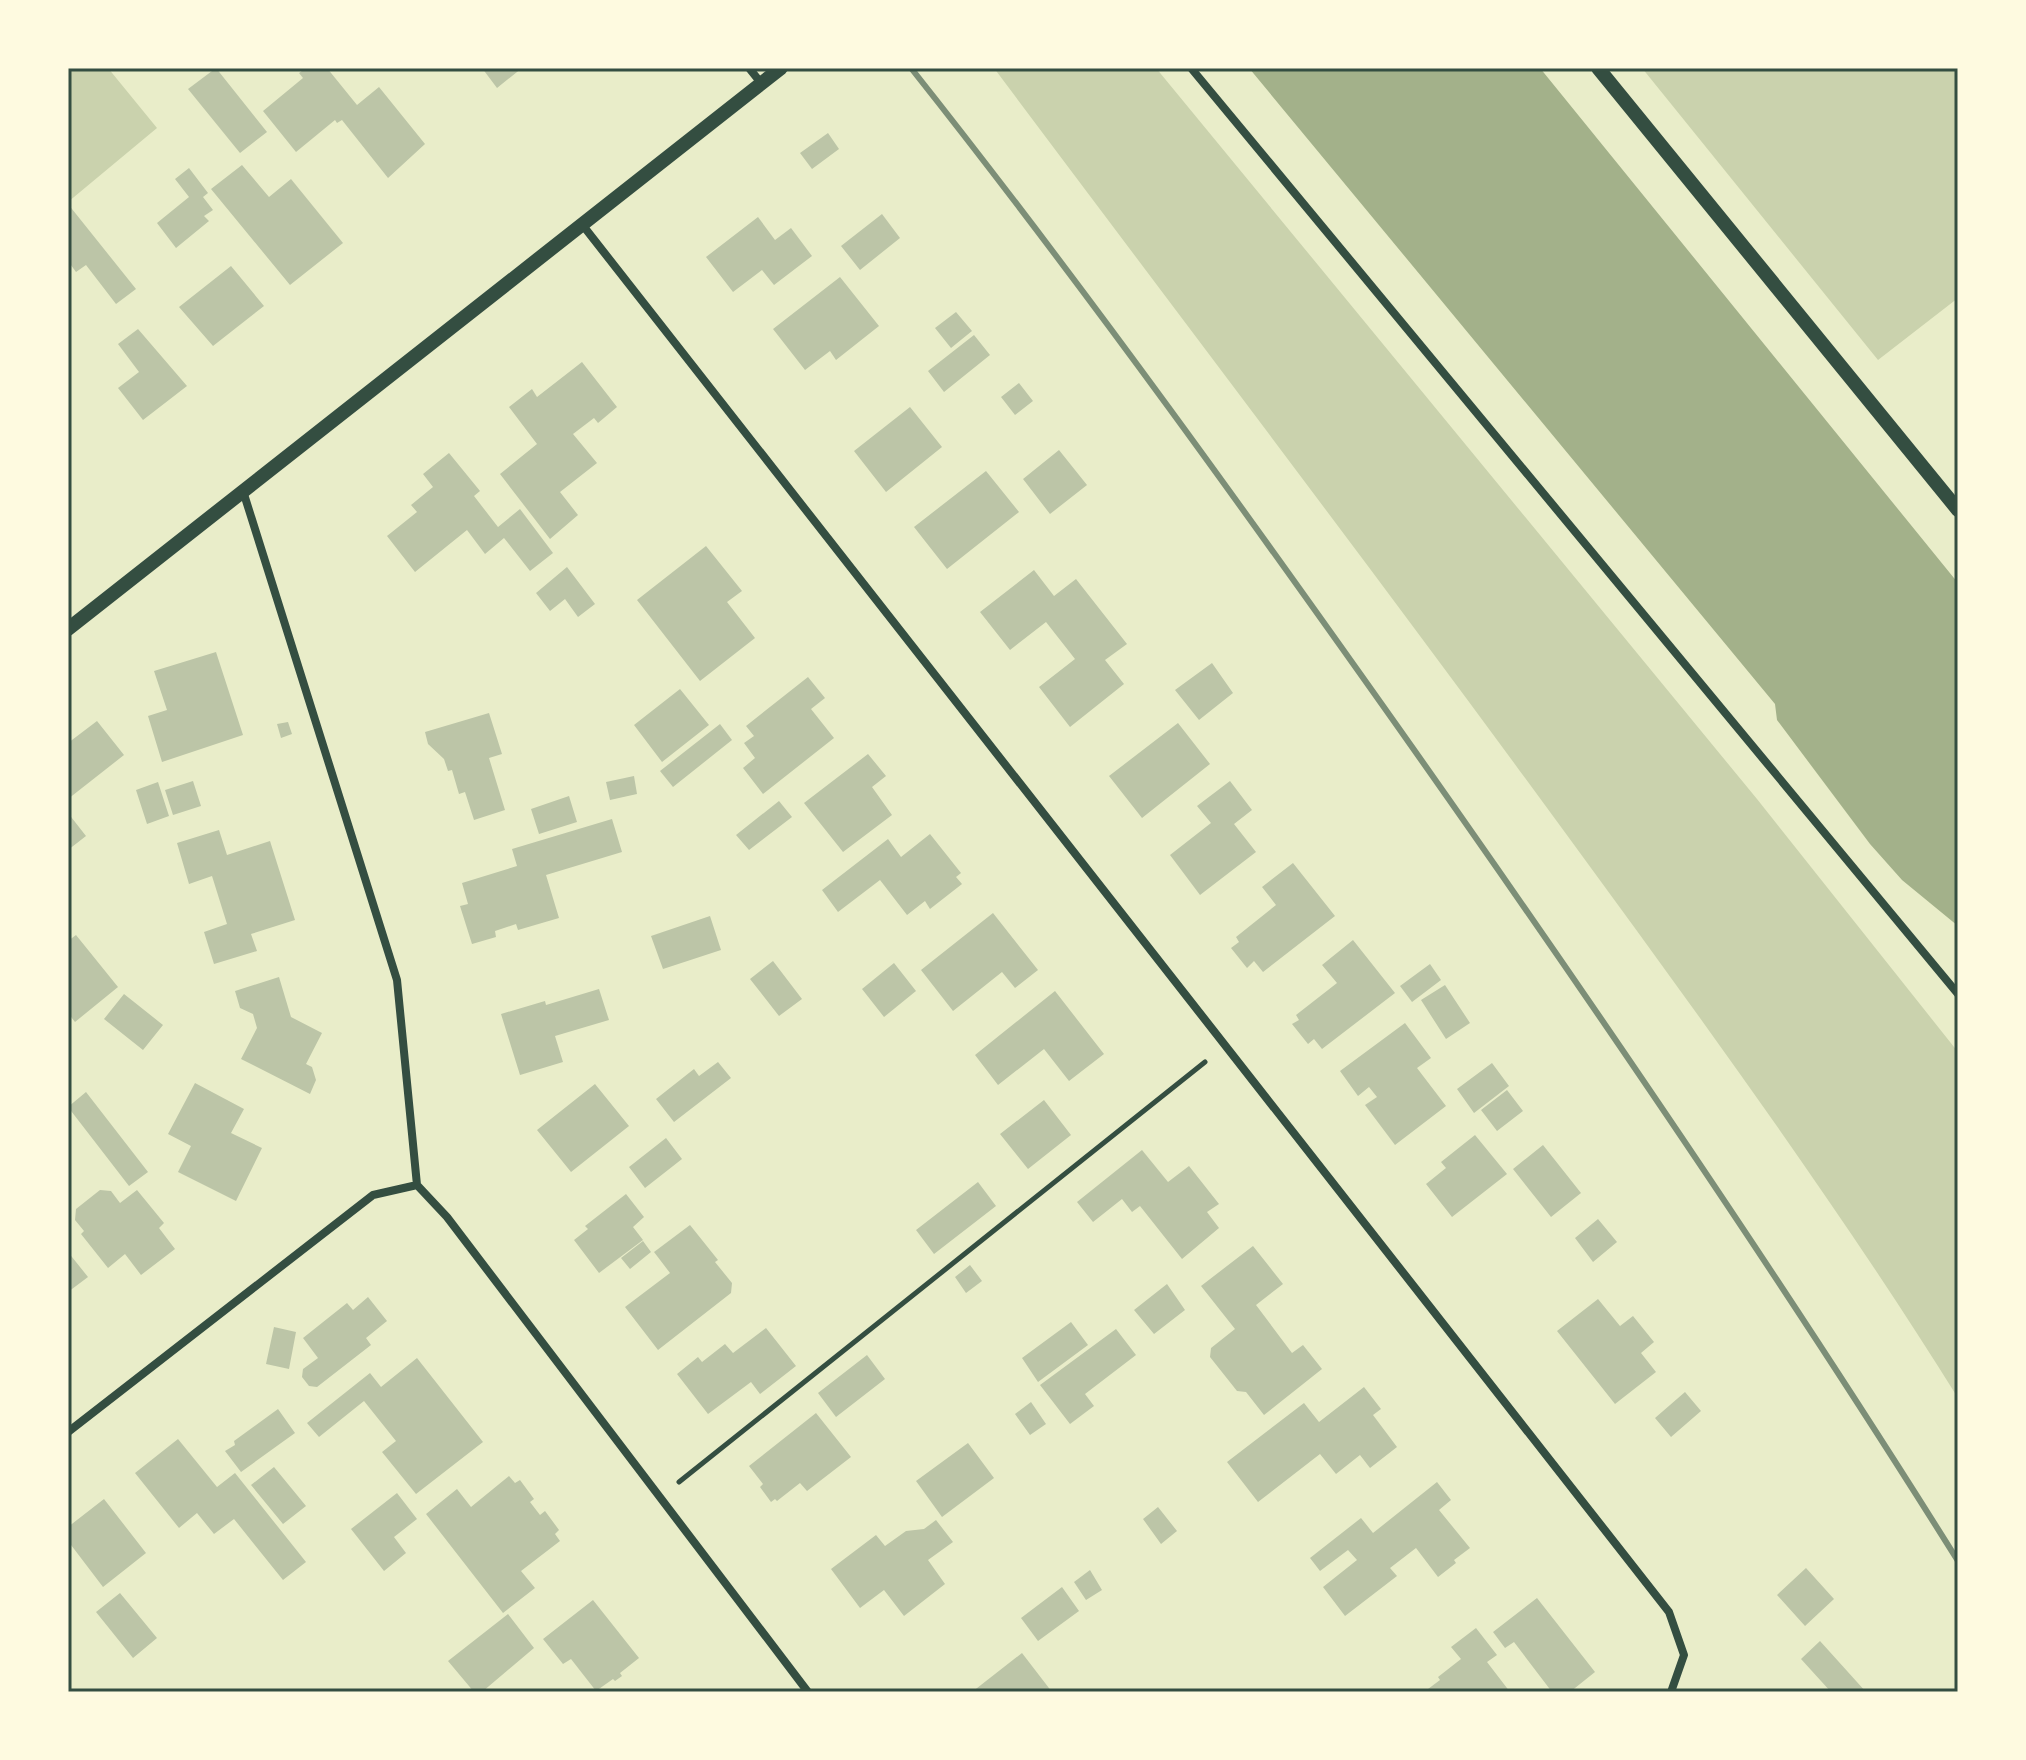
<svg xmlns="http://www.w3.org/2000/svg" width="2026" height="1760" viewBox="0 0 2026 1760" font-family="'Nunito Sans',sans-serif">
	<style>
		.green { fill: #cad2ad }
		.water { fill: #a3b18a }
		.building { fill: #bcc5a7 }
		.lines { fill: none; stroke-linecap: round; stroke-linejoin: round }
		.path { stroke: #344e41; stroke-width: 5 }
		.minor { stroke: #344e41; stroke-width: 8 }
		.tertiary { stroke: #344e41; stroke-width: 14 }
		.rail { stroke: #7c8e77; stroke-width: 6 }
		.neatline { fill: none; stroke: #344e41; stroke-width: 3 }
	</style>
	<rect width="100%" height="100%" fill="#e9edc9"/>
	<!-- green -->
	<path class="green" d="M 68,68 L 108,68 L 157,128 L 68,202 Z
		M 994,68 L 1156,68 L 1757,799 L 1958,1052 L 1958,1398 C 1839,1207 1705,1024 1572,842 C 1382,582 1187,326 994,68 Z
		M 1642,68 L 1958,68 L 1958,298 L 1878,360 Z"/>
	<!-- water -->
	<path class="water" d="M 1249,68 L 1540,68 L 1958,583 L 1958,926 L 1902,880 L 1870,844 L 1777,720 L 1775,704 Z"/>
	<!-- building -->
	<path class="building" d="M 216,68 L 267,132 L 240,153 L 188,89 Z
		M 306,68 L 327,68 L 357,105 L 379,87 L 425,144 L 388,178 L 342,120 L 337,123 L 335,120 L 296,152 L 263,111 L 303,78 L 299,73 Z
		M 482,68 L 522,68 L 497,88 Z
		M 828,133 L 839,149 L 812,169 L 800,153 Z
		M 242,165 L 269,197 L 291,179 L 343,243 L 290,285 L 211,189 Z
		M 189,168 L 208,193 L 203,197 L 213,210 L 204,216 L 209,221 L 176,248 L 157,223 L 189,197 L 175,179 Z
		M 68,204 L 136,289 L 116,304 L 86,265 L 76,272 L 68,261 Z
		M 882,214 L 900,238 L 860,270 L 841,246 Z
		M 758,217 L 775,240 L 791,228 L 812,256 L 774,285 L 762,270 L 733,292 L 706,257 Z
		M 231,266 L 264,306 L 213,346 L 179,307 Z
		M 840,277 L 879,326 L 836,360 L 830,351 L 805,370 L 773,329 Z
		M 956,312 L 972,331 L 951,348 L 935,328 Z
		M 138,329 L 187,386 L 143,420 L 118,388 L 139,372 L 118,344 Z
		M 974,335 L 990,355 L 944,392 L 928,371 Z
		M 582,362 L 617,407 L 598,423 L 594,418 L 573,434 L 597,463 L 560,492 L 578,515 L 550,539 L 500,474 L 537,444 L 509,407 L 532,389 L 537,397 Z
		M 1019,383 L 1033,401 L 1015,415 L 1001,397 Z
		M 910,407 L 942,447 L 886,492 L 854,451 Z
		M 1059,450 L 1087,485 L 1050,514 L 1023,479 Z
		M 449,453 L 480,491 L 474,496 L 498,527 L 520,509 L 553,553 L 530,571 L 504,538 L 485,554 L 467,530 L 415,572 L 387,536 L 417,512 L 411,505 L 433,487 L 423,474 Z
		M 986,471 L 1019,512 L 947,569 L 914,527 Z
		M 706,546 L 742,591 L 727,602 L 755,638 L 700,681 L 637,600 Z
		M 567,567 L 595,604 L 578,617 L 565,599 L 550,611 L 536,593 Z
		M 1034,570 L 1054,596 L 1076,579 L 1127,644 L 1105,660 L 1124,684 L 1070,727 L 1039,687 L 1075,659 L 1046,622 L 1010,650 L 980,612 Z
		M 216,652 L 243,735 L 162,762 L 148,716 L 167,710 L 154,671 Z
		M 1212,663 L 1233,693 L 1199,720 L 1175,690 Z
		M 808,677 L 825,698 L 811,709 L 834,738 L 763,794 L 743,768 L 755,758 L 744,743 L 754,736 L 746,726 Z
		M 680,689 L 709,725 L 662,762 L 634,725 Z
		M 489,713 L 502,754 L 489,758 L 505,810 L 474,820 L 465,792 L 459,794 L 452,770 L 448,771 L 444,759 L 428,744 L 425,732 Z
		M 97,721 L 124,755 L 68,799 L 68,743 Z
		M 288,722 L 292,734 L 281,738 L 277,724 Z
		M 1178,723 L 1210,764 L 1142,818 L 1109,776 Z
		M 720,724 L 732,740 L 673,787 L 660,771 Z
		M 868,754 L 886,776 L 872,787 L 892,815 L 843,852 L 804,803 Z
		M 634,776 L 637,794 L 610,800 L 606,782 Z
		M 193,781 L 201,806 L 173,815 L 165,790 Z
		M 1230,781 L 1252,810 L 1234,824 L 1256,852 L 1200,895 L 1170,855 L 1211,823 L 1197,806 Z
		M 158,782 L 169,816 L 147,824 L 136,790 Z
		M 569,796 L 577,822 L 539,834 L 531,809 Z
		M 779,801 L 792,817 L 749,850 L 736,835 Z
		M 68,813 L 86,836 L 68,850 Z
		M 612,819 L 622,852 L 546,875 L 559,918 L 518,930 L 516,924 L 495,931 L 496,937 L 472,944 L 460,906 L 468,904 L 462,883 L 517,866 L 512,849 Z
		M 219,830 L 227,855 L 270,841 L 295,920 L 251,934 L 257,951 L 214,964 L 204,932 L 227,924 L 212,876 L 189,884 L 177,843 Z
		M 930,834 L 961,873 L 956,877 L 962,884 L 930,909 L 925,901 L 907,915 L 880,880 L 838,912 L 822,890 L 888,839 L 901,857 Z
		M 1293,863 L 1335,916 L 1263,972 L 1254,961 L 1247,968 L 1231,948 L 1239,942 L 1236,937 L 1276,905 L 1262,887 Z
		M 993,913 L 1038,970 L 1015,988 L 1002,972 L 953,1011 L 921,970 Z
		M 710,916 L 721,950 L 663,969 L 651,936 Z
		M 76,935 L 118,987 L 75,1022 L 68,1013 L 68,941 Z
		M 1353,940 L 1395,993 L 1322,1049 L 1314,1039 L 1308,1044 L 1292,1024 L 1299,1020 L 1296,1015 L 1337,983 L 1322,965 Z
		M 773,961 L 802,999 L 779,1016 L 750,979 Z
		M 894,963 L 916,991 L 884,1017 L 862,989 Z
		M 1430,964 L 1441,980 L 1412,1002 L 1400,986 Z
		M 279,977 L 291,1017 L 322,1033 L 306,1064 L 312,1067 L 316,1080 L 310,1094 L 241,1059 L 257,1028 L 253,1014 L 240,1008 L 235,991 Z
		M 1445,985 L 1470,1023 L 1446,1039 L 1421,1000 Z
		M 599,989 L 609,1020 L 555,1036 L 563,1062 L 520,1075 L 501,1014 L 545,1001 L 546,1005 Z
		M 1055,991 L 1104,1054 L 1069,1081 L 1044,1049 L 998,1085 L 975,1055 Z
		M 124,994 L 163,1025 L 143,1050 L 104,1019 Z
		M 1405,1023 L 1431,1058 L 1417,1068 L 1446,1106 L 1395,1145 L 1365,1105 L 1377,1097 L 1369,1087 L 1358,1096 L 1340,1071 Z
		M 718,1062 L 731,1078 L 674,1122 L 656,1099 L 694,1069 L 699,1076 Z
		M 1492,1063 L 1509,1086 L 1474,1113 L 1457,1089 Z
		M 195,1083 L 244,1109 L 231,1133 L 262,1148 L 236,1201 L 178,1172 L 191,1146 L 168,1134 Z
		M 595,1084 L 629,1126 L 571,1172 L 537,1130 Z
		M 1507,1090 L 1523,1111 L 1497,1131 L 1481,1110 Z
		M 86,1092 L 148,1172 L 129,1186 L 68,1107 Z
		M 1044,1100 L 1071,1135 L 1028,1169 L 1000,1134 Z
		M 1475,1135 L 1507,1174 L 1452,1217 L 1426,1184 L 1446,1168 L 1441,1162 Z
		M 666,1138 L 682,1159 L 645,1188 L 629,1167 Z
		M 1543,1145 L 1581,1193 L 1551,1217 L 1513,1169 Z
		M 1142,1150 L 1168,1182 L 1189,1166 L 1219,1204 L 1207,1212 L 1219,1228 L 1182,1259 L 1140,1206 L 1132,1212 L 1122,1199 L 1093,1222 L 1077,1202 Z
		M 978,1182 L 996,1206 L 934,1254 L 916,1230 Z
		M 100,1190 L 111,1191 L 120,1203 L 137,1190 L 164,1223 L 159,1228 L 175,1249 L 141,1275 L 125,1254 L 108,1268 L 81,1234 L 84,1231 L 75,1220 L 76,1209 Z
		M 626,1194 L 644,1217 L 633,1227 L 643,1240 L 599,1273 L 574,1240 L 588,1229 L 585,1226 Z
		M 1598,1219 L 1617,1242 L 1593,1262 L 1575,1238 Z
		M 690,1225 L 718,1260 L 715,1262 L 732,1283 L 731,1293 L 658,1350 L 625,1307 L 670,1273 L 654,1252 Z
		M 643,1241 L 651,1252 L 630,1269 L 621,1258 Z
		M 1253,1246 L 1283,1284 L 1256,1305 L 1292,1353 L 1303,1345 L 1322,1369 L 1264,1415 L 1246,1392 L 1237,1391 L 1210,1357 L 1211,1348 L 1235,1329 L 1201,1286 Z
		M 68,1252 L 88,1277 L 68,1292 Z
		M 970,1265 L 982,1281 L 966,1293 L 955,1277 Z
		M 1167,1284 L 1185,1310 L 1154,1334 L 1134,1310 Z
		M 368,1297 L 387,1321 L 366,1338 L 371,1345 L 317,1387 L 309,1386 L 302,1377 L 303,1369 L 318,1358 L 303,1338 L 347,1303 L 353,1310 Z
		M 1598,1299 L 1620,1326 L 1633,1316 L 1654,1342 L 1641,1353 L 1656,1372 L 1615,1404 L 1557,1331 Z
		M 1071,1322 L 1088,1345 L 1038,1382 L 1022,1358 Z
		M 274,1327 L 296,1332 L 289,1369 L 266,1364 Z
		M 766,1328 L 796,1366 L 760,1394 L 751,1382 L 708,1414 L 677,1374 L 698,1357 L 702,1362 L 725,1344 L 733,1353 Z
		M 1116,1329 L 1136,1355 L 1085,1394 L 1094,1406 L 1070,1424 L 1040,1385 Z
		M 867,1355 L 885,1379 L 836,1417 L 818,1393 Z
		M 417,1358 L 483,1442 L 416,1494 L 382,1452 L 396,1441 L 364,1401 L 319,1437 L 307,1423 L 370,1373 L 381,1387 Z
		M 1364,1387 L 1381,1409 L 1373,1415 L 1397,1447 L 1370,1468 L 1360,1455 L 1336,1474 L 1320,1454 L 1258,1502 L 1227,1462 L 1304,1403 L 1319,1422 Z
		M 1685,1392 L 1701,1411 L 1671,1437 L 1655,1418 Z
		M 1031,1402 L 1046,1424 L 1030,1435 L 1015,1414 Z
		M 278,1409 L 295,1433 L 241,1472 L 225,1451 L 235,1445 L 234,1441 Z
		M 816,1413 L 851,1457 L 807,1491 L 800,1483 L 777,1501 L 775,1499 L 771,1502 L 760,1487 L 763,1484 L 749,1466 Z
		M 178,1439 L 217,1487 L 235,1473 L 306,1562 L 283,1580 L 234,1519 L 214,1534 L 197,1513 L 179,1528 L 135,1473 Z
		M 968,1443 L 994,1478 L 942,1517 L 916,1481 Z
		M 274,1467 L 306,1506 L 283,1524 L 251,1485 Z
		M 509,1476 L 515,1483 L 520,1480 L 534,1499 L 530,1502 L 540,1515 L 545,1511 L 559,1530 L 555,1534 L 560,1541 L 521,1571 L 535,1588 L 503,1613 L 426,1514 L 457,1489 L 471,1507 Z
		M 1437,1482 L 1451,1500 L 1439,1510 L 1470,1548 L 1454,1560 L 1456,1563 L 1438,1577 L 1416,1548 L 1390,1568 L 1397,1576 L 1345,1616 L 1323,1587 L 1357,1560 L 1348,1550 L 1320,1571 L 1310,1558 L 1361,1518 L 1373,1533 Z
		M 397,1493 L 417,1519 L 394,1537 L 406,1553 L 384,1571 L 351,1529 Z
		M 104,1499 L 146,1553 L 103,1587 L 68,1541 L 68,1527 Z
		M 1158,1507 L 1177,1531 L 1161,1544 L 1143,1519 Z
		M 936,1520 L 953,1542 L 928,1560 L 945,1584 L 904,1616 L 884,1590 L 860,1608 L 831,1569 L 876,1535 L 885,1546 L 906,1531 L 924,1529 Z
		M 1806,1568 L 1834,1599 L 1805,1626 L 1777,1595 Z
		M 1090,1570 L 1102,1590 L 1086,1600 L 1074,1582 Z
		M 1062,1587 L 1079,1611 L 1038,1641 L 1021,1618 Z
		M 120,1593 L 157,1638 L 133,1658 L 96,1612 Z
		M 1537,1598 L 1595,1672 L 1570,1692 L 1552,1692 L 1514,1642 L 1505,1648 L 1493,1632 Z
		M 593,1600 L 639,1658 L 620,1673 L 622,1676 L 615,1681 L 613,1679 L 596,1691 L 571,1659 L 563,1664 L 543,1639 Z
		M 508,1614 L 534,1648 L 482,1692 L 474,1692 L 448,1661 Z
		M 1476,1628 L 1497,1655 L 1487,1662 L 1510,1692 L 1424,1692 L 1440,1680 L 1438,1677 L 1461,1659 L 1451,1647 Z
		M 1820,1641 L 1866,1692 L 1831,1692 L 1801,1659 Z
		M 1022,1653 L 1052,1692 L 972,1692 Z"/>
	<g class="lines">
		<!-- path -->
		<path class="path" d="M 679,1482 L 1205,1062"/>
		<!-- minor -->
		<path class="minor" d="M 749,68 L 761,83
			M 1191,68 L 1958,994
			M 581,223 L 1669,1612 L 1684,1655 L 1671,1692
			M 243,491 L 397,980 L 417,1185 L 447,1217 L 808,1692
			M 68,1432 L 373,1195 L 417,1185"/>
		<!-- tertiary -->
		<path class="tertiary" d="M 1598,68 L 1958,510
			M 68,629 L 781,68"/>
		<!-- rail -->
		<path class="rail" d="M 911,68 C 1087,290 1253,522 1417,754 C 1603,1018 1786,1286 1958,1561"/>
	</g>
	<!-- border -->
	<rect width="2026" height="1760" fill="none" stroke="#fefae0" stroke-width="140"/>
	<rect x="70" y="70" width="1886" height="1620" class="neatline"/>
</svg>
